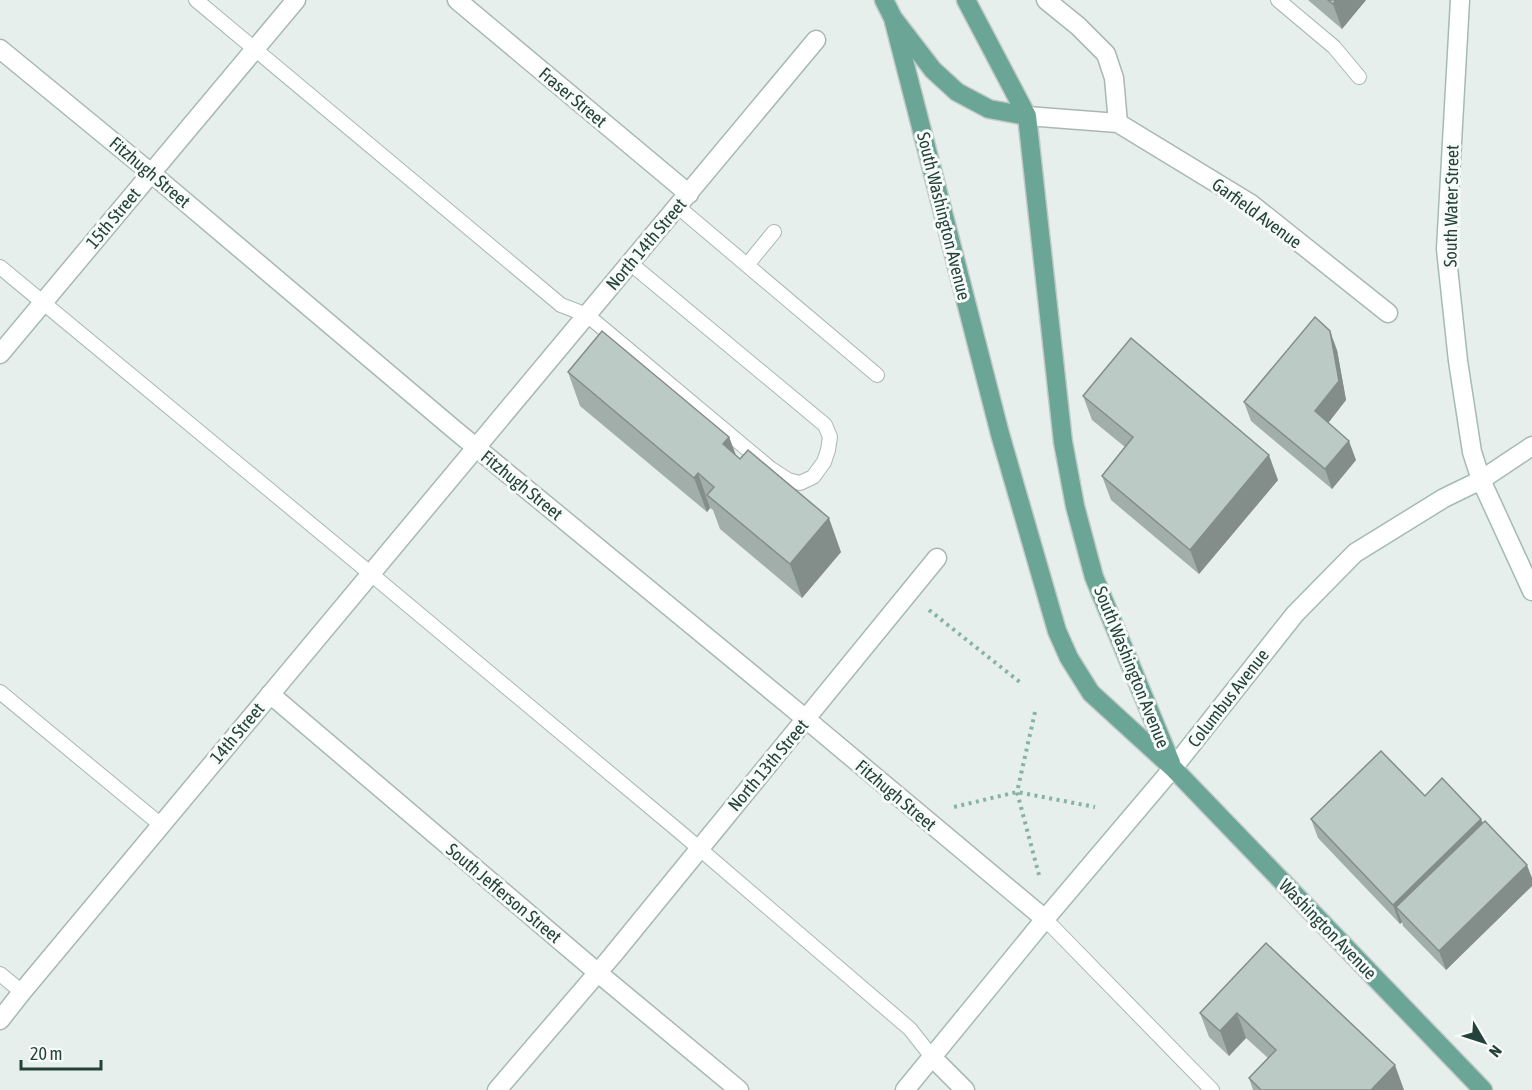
<svg xmlns="http://www.w3.org/2000/svg" width="1532" height="1090" viewBox="0 0 1532 1090" font-family="'Asap Condensed',sans-serif">
	<style>
		.lines { fill: none; stroke-linecap: round; stroke-linejoin: round }
		.lane-casing { stroke: #a8b8b2; stroke-width: 16 }
		.street-casing { stroke: #a8b8b2; stroke-width: 21 }
		.secondary-casing { stroke: #a4bbb3; stroke-width: 21 }
		.primary-casing { stroke: #c2cac8; stroke-width: 21 }
		.path { stroke: #86b3a5; stroke-width: 4; stroke-dasharray: 3 4.5; stroke-linecap: butt }
		.lane { stroke: #fff; stroke-width: 14 }
		.street { stroke: #fff; stroke-width: 18 }
		.secondary { stroke: #fff; stroke-width: 18 }
		.primary { stroke: #6aa596; stroke-width: 18 }
		.wall { fill: #a1aea9 }
		.shaded-wall { fill: #838d89 }
		.building { fill: #bbcac4; stroke: #838d89; stroke-width: 1.5 }
		.labels { text-anchor: middle; dominant-baseline: central; stroke-width: 6; stroke-linejoin: round; paint-order: stroke }
		.street-label { font-size: 18px; fill: #24423a; stroke: #f7fbf9 }
	</style>
	<rect width="100%" height="100%" fill="#e6efeb"/>
	<g class="lines">
		<defs>
			<path id="lane" d="M 196,0 L 561,305 L 587,315 L 771,469 L 788,480 L 800,483 L 813,477 L 824,462 L 828,450 L 830,437 L 825,425 L 630,263
				M 1278,0 L 1334,47 L 1359,77
				M 677,206 L 877,375
				M 747,265 L 774,232
				M 0,267 L 371,574 L 680,832 L 910,1029 L 932,1057
				M 0,692 L 161,825
				M 1045,919 L 1212,1090
				M 0,974 L 22,992"/>
			<path id="street" d="M 457,0 L 689,194
				M 1046,0 L 1078,26 L 1106,54 L 1114,78 L 1118,123
				M 0,49 L 151,173 L 456,431 L 806,719 L 1045,919
				M 1027,116 L 1118,123 L 1251,204 L 1388,313
				M 0,354 L 296,0
				M 1481,480 L 1532,446
				M 270,694 L 597,972 L 739,1090
				M 0,1020 L 22,992 L 816,40
				M 932,1057 L 965,1090
				M 497,1090 L 612,956 L 937,558"/>
			<path id="secondary" d="M 1460,0 L 1446,249 L 1458,361 L 1472,452 L 1481,480 L 1532,591
				M 905,1090 L 1045,919 L 1173,768 L 1295,614 L 1355,553 L 1444,498 L 1481,480"/>
			<path id="primary" d="M 884,0 L 893,18 L 933,70 L 957,92 L 989,109 L 1027,116
				M 966,0 L 1027,116 L 1063,442 L 1075,506 L 1094,577 L 1171,763
				M 893,18 L 1000,434 L 1057,631 L 1069,658 L 1091,693 L 1173,768 L 1483,1090"/>
		</defs>
		<!-- lane casing -->
		<use href="#lane" class="lane-casing"/>
		<!-- street casing -->
		<use href="#street" class="street-casing"/>
		<!-- secondary casing -->
		<use href="#secondary" class="secondary-casing"/>
		<!-- primary casing -->
		<use href="#primary" class="primary-casing"/>
		<!-- path -->
		<path class="path" d="M 929,610 L 1021,683
			M 1035,712 L 1017,792 L 1039,875
			M 954,807 L 1017,792 L 1095,807"/>
		<!-- lane -->
		<use href="#lane" class="lane"/>
		<!-- street -->
		<use href="#street" class="street"/>
		<!-- secondary -->
		<use href="#secondary" class="secondary"/>
		<!-- primary -->
		<use href="#primary" class="primary"/>
	</g>
	<!-- wall -->
	<path class="wall" d="M 1308,0 L 1366,0 L 1342,29 Z
		M 1337,350 L 1346,400 L 1328,423 L 1356,460 L 1332,489 L 1251,421 L 1244,402 Z
		M 568,372 L 729,437 L 736,455 L 841,552 L 802,598 L 720,529 L 713,510 L 710,508 L 707,512 L 580,406 Z
		M 1083,396 L 1278,480 L 1199,574 L 1111,500 L 1102,476 L 1125,447 L 1092,420 Z
		M 1425,796 L 1481,819 L 1483,823 L 1532,878 L 1532,886 L 1446,970 L 1403,926 L 1402,922 L 1400,924 L 1318,838 L 1311,819 Z
		M 1266,943 L 1404,1090 L 1253,1090 L 1249,1078 L 1268,1058 L 1246,1038 L 1229,1056 L 1209,1037 L 1200,1013 Z"/>
	<!-- shaded-wall -->
	<path class="shaded-wall" d="M 1336,0 L 1366,0 L 1342,29 L 1333,4 Z
		M 1330,331 L 1337,350 L 1346,400 L 1322,431 L 1315,411 Z
		M 729,437 L 742,472 L 723,444 Z
		M 1349,441 L 1356,460 L 1332,489 L 1325,469 Z
		M 1269,455 L 1278,480 L 1199,574 L 1190,550 Z
		M 698,473 L 710,508 L 707,512 L 694,478 Z
		M 829,518 L 841,552 L 802,598 L 790,564 Z
		M 1481,819 L 1488,838 L 1396,907 L 1402,922 L 1400,924 L 1393,905 Z
		M 1527,865 L 1532,878 L 1532,886 L 1446,970 L 1439,951 Z
		M 1237,1013 L 1246,1038 L 1229,1056 L 1220,1031 Z
		M 1395,1065 L 1404,1090 L 1371,1090 Z"/>
	<!-- building -->
	<path class="building" d="M 1328,0 L 1336,0 L 1333,4 Z
		M 1315,317 L 1330,331 L 1339,381 L 1315,411 L 1349,441 L 1325,469 L 1244,402 Z
		M 602,331 L 729,437 L 723,444 L 740,459 L 748,450 L 829,518 L 790,564 L 707,495 L 714,487 L 698,473 L 694,478 L 568,372 Z
		M 1131,338 L 1269,455 L 1190,550 L 1102,476 L 1133,437 L 1083,396 Z
		M 1381,751 L 1425,796 L 1442,778 L 1481,819 L 1393,905 L 1311,819 Z
		M 1485,821 L 1527,865 L 1439,951 L 1396,907 Z
		M 1266,943 L 1395,1065 L 1371,1090 L 1261,1090 L 1249,1078 L 1276,1050 L 1237,1013 L 1220,1031 L 1200,1013 Z"/>
	<g class="labels">
		<!-- street labels -->
		<g class="street-label">
			<text transform="translate(573 97) rotate(40)">Fraser Street</text>
			<text transform="translate(150 172) rotate(40)">Fitzhugh Street</text>
			<text transform="translate(1451 206) rotate(-89)">South Water Street</text>
			<text transform="translate(1257 213) rotate(36)">Garfield Avenue</text>
			<text transform="translate(944 216) rotate(76)">South Washington Avenue</text>
			<text transform="translate(113 218) rotate(-50)">15th Street</text>
			<text transform="translate(646 244) rotate(-50)">North 14th Street</text>
			<text transform="translate(522 485) rotate(39)">Fitzhugh Street</text>
			<text transform="translate(1132 667) rotate(68)">South Washington Avenue</text>
			<text transform="translate(1228 698) rotate(-52)">Columbus Avenue</text>
			<text transform="translate(237 733) rotate(-50)">14th Street</text>
			<text transform="translate(768 765) rotate(-50)">North 13th Street</text>
			<text transform="translate(896 795) rotate(40)">Fitzhugh Street</text>
			<text transform="translate(504 893) rotate(40)">South Jefferson Street</text>
			<text transform="translate(1328 929) rotate(46)">Washington Avenue</text>
		</g>
	</g>
	<!-- north arrow -->
	<g transform="translate(1484 1042) rotate(129)" stroke="#f7fbf9" stroke-width="4.5" paint-order="stroke">
	<path d="M0-4.5L10 22L0 15L-10 22Z" fill="#24423a"/>
	<text y="-9" font-size="16" font-weight="bold" text-anchor="middle" fill="#24423a">N</text>
	</g>
	<!-- scale -->
	<path d="M21 1060v9h80v-9" fill="none" stroke="#24423a" stroke-width="3"/>
	<text x="30" y="1060" font-size="18" fill="#24423a" stroke="#f7fbf9" stroke-width="4.5" paint-order="stroke">20 m</text>
</svg>
